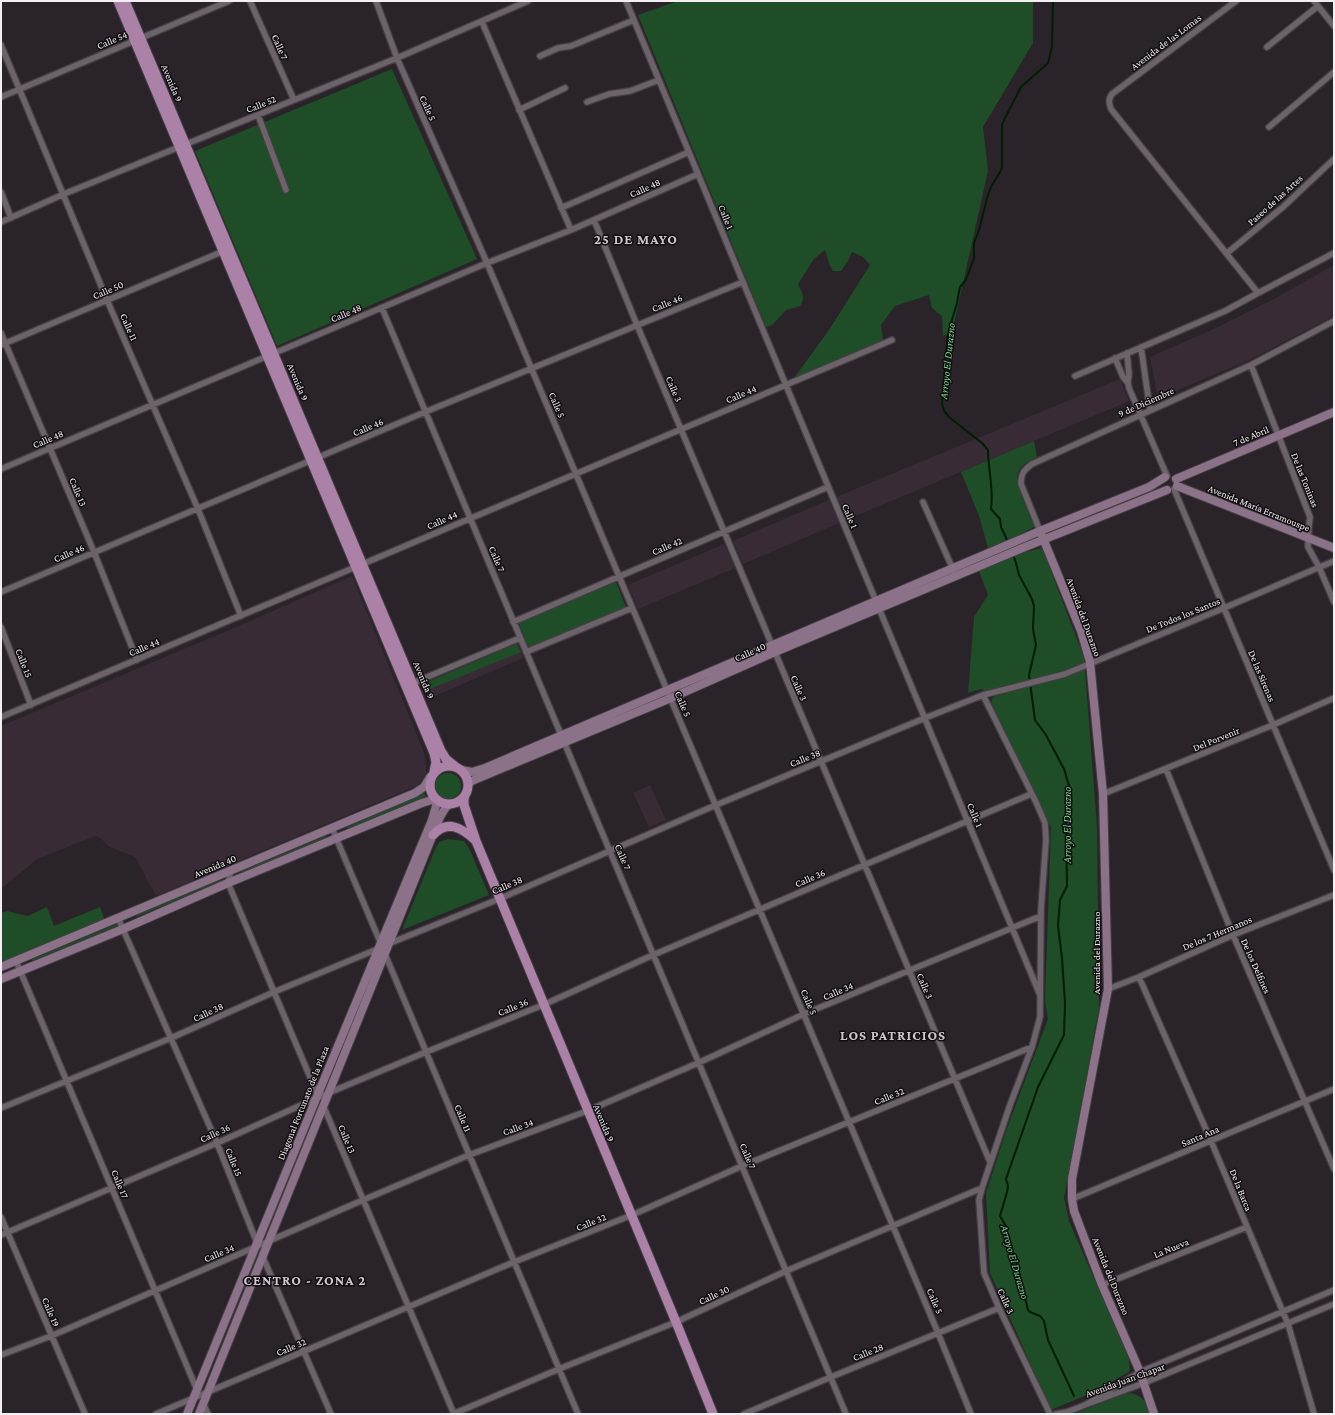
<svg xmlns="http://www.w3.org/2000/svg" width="1335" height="1415" viewBox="0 0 1335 1415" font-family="'Crimson Pro',serif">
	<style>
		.built { fill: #382b36 }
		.green { fill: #1e4d28 }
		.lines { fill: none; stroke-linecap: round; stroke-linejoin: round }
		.stream { stroke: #001e04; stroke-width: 2 }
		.minor-casing { stroke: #443e43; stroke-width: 8 }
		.secondary-casing { stroke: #443e43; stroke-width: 10 }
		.primary-casing { stroke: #443e43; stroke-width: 11 }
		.minor { stroke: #6b626a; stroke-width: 5.5 }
		.secondary { stroke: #8b7288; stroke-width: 8 }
		.primary { stroke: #ab81a7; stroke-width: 9 }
		.labels { text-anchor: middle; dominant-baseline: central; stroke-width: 3; stroke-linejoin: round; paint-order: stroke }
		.street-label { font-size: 10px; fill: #f3eef2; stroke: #110e11 }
		.water-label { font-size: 11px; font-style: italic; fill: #7cd68c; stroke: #110e11 }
		.district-label { font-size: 14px; font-weight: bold; letter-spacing: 1px; fill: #d1c6d0; stroke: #110e11 }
	</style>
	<rect width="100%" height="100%" fill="#2b232a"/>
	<!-- built -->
	<path class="built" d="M 1334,265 L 1334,316 L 1247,361 L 1158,398 L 1150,357 L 1218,327 L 1274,299 Z
		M 1120,379 L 1129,401 L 846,520 L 836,497 Z
		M 829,500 L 839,523 L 743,564 L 733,541 Z
		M 724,544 L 735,568 L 638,609 L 628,585 Z
		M 352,576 L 425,755 L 426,766 L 426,772 L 424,778 L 416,786 L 156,896 L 135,857 L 110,847 L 100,838 L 95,836 L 37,859 L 1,889 L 1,726 L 241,625 Z
		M 518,642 L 523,658 L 428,699 L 421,685 Z
		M 650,785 L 666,820 L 649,827 L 633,793 Z"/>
	<!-- green -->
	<path class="green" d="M 678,1 L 1033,1 L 1033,43 L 983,127 L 988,171 L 952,332 L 943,336 L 942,316 L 932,308 L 929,295 L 895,306 L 881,325 L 883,340 L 794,378 L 829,330 L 870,265 L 863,257 L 852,252 L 848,261 L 841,271 L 833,271 L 830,266 L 825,250 L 814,259 L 798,284 C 802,293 806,297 800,306 L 786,310 L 772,325 L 766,327 L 638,15 Z
		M 392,69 L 477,259 L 277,346 L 195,151 Z
		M 1034,441 L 1037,457 C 1013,468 1014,477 1023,500 C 1027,509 1030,518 1034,527 L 1011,539 L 988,548 L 979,516 L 961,472 Z
		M 1042,548 L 1084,657 L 1097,826 L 1099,1008 L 1064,1198 L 1069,1221 L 1129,1359 L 1130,1371 L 1098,1390 L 1051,1410 L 990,1273 L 986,1193 L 1006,1131 L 1048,1019 L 1045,1000 L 1051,827 L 991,705 L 992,699 L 995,696 L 994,690 L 987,692 L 981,689 L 968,693 L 974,617 L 988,595 L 979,571 L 1018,554 Z
		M 616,582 L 626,607 L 529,649 L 519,623 Z
		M 516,644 L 521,652 L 425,691 L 423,684 Z
		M435 786a13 13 0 1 1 26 0a13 13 0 1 1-26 0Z
		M 424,793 L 426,797 L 348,829 L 347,827 Z
		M 326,836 L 326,838 L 241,873 L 241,871 Z
		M 448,839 L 464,841 L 469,848 L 489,895 L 402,930 L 436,847 L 439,842 Z
		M 221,880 L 222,882 L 136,917 L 137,915 Z
		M 47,907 L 54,926 L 100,907 L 105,920 L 1,963 L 1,913 L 7,911 L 28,916 Z
		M 117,924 L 117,926 L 32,961 L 32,959 Z
		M 1131,1393 C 1142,1396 1148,1403 1152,1414 L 1074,1414 L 1125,1394 Z"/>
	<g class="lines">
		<!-- stream -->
		<path class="stream" d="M 1008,542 L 1001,527 L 1000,519 L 991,509 C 994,489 988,470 988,450 L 982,443 L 950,418 L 944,411 L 942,403 L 947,341 L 949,330 L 957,303 L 960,287 L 966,280 L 974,258 L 974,243 L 979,230 L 988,195 L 991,187 L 1000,172 L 1002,167 L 1002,125 L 1004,120 L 1021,87 L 1048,63 L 1052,47 L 1053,1
			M 1013,554 L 1016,563 L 1019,575 L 1032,599 L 1034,606 L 1033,629 L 1036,645 L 1029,675 L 1035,720 L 1046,735 L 1064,769 L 1070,789 L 1070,802 L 1066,816 L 1067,886 L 1060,900 L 1058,926 L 1062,958 L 1065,1003 L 1064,1035 L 1038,1087 L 1006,1179 L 1008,1186 L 1007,1192 L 1000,1216 L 1007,1228 L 1006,1238 L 1015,1257 L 1028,1310 L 1030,1312 L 1040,1316 L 1044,1321 L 1048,1340 L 1074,1396"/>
		<defs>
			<path id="minor" d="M 250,1 L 294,100
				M 376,1 L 397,58 L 487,263 L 938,1333 L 971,1414
				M 626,1 L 1040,995
				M 1314,1 L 1334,26
				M 482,22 L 571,230
				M 1,45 L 107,300 L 198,509 L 241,616
				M 1267,47 L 1318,6
				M 540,56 L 558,48 L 571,46 L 634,20
				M 1,97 L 229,1
				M 587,102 L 609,94 L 630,91 L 659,80
				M 519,110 L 565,88
				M 258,115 L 286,190
				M 1269,127 L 1334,72
				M 1,192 L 11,218
				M 561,208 L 689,152
				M 594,220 L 637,325 L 990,1162
				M 1,222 L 64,194 L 397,58 L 528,1
				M 1227,253 L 1283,207 L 1334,159
				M 1258,293 L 1334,253
				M 382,308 L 846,1414
				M 1,333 L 94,552 L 137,660
				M 1,345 L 226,250
				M 1141,347 L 1150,410
				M 1127,353 L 1129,374 L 1128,383 L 1129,388 L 1167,476
				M 1115,358 L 1123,377 L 1128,383
				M 1251,365 L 1310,517 L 1308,538 L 1308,547 L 1319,567 L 1334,602
				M 1075,376 L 1225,311 L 1258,293 L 1111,109 C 1109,103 1108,99 1112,94 L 1236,1
				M 1,469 L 487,263 L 571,230 L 698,174
				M 1174,489 L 1334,870
				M 923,502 L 956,576
				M 1040,531 L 1021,484 C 1021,473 1024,470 1032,464 L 1251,365 L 1334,321
				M 1,592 L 425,412 L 743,282
				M 513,622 L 828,487
				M 1,627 L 31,705
				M 526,652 L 632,608
				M 413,683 L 520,638
				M 983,695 L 1036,802 L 1045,823 L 1046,840 L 1041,909 L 1040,1017 L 1032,1047 L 1010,1105 L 982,1188 L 979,1200 L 984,1273 L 999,1308 L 1050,1414
				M 1,717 C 298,592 594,464 892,340
				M 1166,769 L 1233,935 L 1334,1169
				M 1103,794 L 1273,725 L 1334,698
				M 332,828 L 381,944
				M 231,870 L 228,883 L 318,1096
				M 118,918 L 217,1143 L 257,1243
				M 388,944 L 499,899 L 716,805 L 925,718 L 983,695 L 1065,674 L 1224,608 L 1334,561
				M 385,954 L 578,1414
				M 16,961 L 197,1390
				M 1139,977 L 1211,1141 L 1288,1324 L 1314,1414
				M 1108,989 L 1139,977 L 1233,935 L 1334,895
				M 323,1105 L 454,1414
				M 1,1108 L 171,1038 L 274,992 L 380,948
				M 1072,1199 L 1334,1089
				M 1,1217 L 85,1414
				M 1,1235 L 217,1143 L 319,1097 L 426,1052 L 543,1005 L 653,955 L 1031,794
				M 262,1255 L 331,1414
				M 1102,1285 L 1247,1227
				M 1334,1290 L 1140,1372 L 1085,1405 L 1144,1383 L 1334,1304
				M 1,1355 L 51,1336 L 363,1200 L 469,1155 L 587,1111 L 698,1063 L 804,1014 L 1041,916
				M 203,1403 L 208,1414
				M 156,1414 L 514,1262 L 632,1215 L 742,1166 L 1032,1047
				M 453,1414 L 559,1369 L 676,1322 L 786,1271 L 982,1188
				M 744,1414 L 831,1377 L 999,1308
				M 1056,1414 L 1067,1412 L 1085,1405"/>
			<path id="secondary" d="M 1176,479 L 1334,412
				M 1177,486 L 1334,548
				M 1040,531 L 1081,631 L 1090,662 L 1103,794 L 1108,989 L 1072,1179 L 1072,1199 L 1074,1211 L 1102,1285 L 1140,1372 L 1154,1414
				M 461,770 L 472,772 L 485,768 L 1040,531 L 1149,487 L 1165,477
				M 468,786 L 470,782 L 474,780 L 671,698 L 775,652 L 1020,549 L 1167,490
				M 1,967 L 415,793 L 424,787 L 430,777
				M 1,979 L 123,929 L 228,883 L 422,803 L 435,799
				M 187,1414 L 318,1094 L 432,820 L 436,806 L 436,800
				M 199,1414 L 440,817 L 446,807 L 450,804"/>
			<path id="primary" d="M 118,1 L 434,753 L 436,762 L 434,772
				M 125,1 L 441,751 L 446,759 L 456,767
				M430 785a19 19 0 1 1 38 0a19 19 0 1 1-38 0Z
				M 465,795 L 464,799 L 464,805 L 476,841 L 676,1322 L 713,1414
				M 433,835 C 447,819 462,828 475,840"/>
		</defs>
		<!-- minor casing -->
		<use href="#minor" class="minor-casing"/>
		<!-- secondary casing -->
		<use href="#secondary" class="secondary-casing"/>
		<!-- primary casing -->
		<use href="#primary" class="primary-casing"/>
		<!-- minor -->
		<use href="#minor" class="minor"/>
		<!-- secondary -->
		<use href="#secondary" class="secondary"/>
		<!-- primary -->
		<use href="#primary" class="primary"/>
	</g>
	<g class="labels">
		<!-- street labels -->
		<g class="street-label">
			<text transform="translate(112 40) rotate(-23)">Calle 54</text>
			<text transform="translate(1166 42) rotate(-37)">Avenida de las Lomas</text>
			<text transform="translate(280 47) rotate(66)">Calle 7</text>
			<text transform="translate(172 83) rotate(67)">Avenida 9</text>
			<text transform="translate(261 104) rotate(-22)">Calle 52</text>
			<text transform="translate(428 108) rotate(66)">Calle 5</text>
			<text transform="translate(645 188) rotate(-24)">Calle 48</text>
			<text transform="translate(1275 200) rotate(-42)">Paseo de las Artes</text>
			<text transform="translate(726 217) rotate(68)">Calle 1</text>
			<text transform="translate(108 290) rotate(-23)">Calle 50</text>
			<text transform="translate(667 303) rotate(-22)">Calle 46</text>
			<text transform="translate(346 313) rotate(-23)">Calle 48</text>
			<text transform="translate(129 327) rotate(66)">Calle 11</text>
			<text transform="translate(298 382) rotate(67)">Avenida 9</text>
			<text transform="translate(674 389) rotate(67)">Calle 3</text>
			<text transform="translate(741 394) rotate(-23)">Calle 44</text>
			<text transform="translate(1146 402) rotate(-24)">9 de Diciembre</text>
			<text transform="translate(557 405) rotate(67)">Calle 5</text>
			<text transform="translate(368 427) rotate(-23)">Calle 46</text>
			<text transform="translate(1251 436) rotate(-23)">7 de Abril</text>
			<text transform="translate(48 439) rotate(-23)">Calle 48</text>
			<text transform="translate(1305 480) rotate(68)">De las Toninas</text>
			<text transform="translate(78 492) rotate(67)">Calle 13</text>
			<text transform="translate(1259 508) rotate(22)">Avenida María Erramouspe</text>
			<text transform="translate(850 516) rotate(67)">Calle 1</text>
			<text transform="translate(442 520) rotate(-24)">Calle 44</text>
			<text transform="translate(667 546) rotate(-23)">Calle 42</text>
			<text transform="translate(69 553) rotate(-23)">Calle 46</text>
			<text transform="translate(497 559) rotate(67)">Calle 7</text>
			<text transform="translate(1183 615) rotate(-22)">De Todos los Santos</text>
			<text transform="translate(1084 617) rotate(70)">Avenida del Durazno</text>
			<text transform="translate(144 647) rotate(-23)">Calle 44</text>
			<text transform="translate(750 652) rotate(-24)">Calle 40</text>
			<text transform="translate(24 663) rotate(69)">Calle 15</text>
			<text transform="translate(1262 676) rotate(67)">De las Sirenas</text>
			<text transform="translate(424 680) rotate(67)">Avenida 9</text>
			<text transform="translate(799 688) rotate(67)">Calle 3</text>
			<text transform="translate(683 704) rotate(67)">Calle 5</text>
			<text transform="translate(1216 739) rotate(-22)">Del Porvenir</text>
			<text transform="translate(805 758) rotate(-22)">Calle 38</text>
			<text transform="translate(975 815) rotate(67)">Calle 1</text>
			<text transform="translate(623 857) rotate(67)">Calle 7</text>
			<text transform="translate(215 866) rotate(-23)">Avenida 40</text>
			<text transform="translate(810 878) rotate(-23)">Calle 36</text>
			<text transform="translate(507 885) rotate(-23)">Calle 38</text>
			<text transform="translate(1217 933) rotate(-23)">De los 7 Hermanos</text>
			<text transform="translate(1096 953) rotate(-90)">Avenida del Durazno</text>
			<text transform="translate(1256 966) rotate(66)">De los Delfines</text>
			<text transform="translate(925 986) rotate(67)">Calle 3</text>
			<text transform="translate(838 991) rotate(-23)">Calle 34</text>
			<text transform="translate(809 1002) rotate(67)">Calle 5</text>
			<text transform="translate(513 1007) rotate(-22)">Calle 36</text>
			<text transform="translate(208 1012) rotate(-25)">Calle 38</text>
			<text transform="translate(889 1096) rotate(-22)">Calle 32</text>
			<text transform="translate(303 1103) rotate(-68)">Diagonal Fortunato de la Plaza</text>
			<text transform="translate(463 1118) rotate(67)">Calle 11</text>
			<text transform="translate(604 1123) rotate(67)">Avenida 9</text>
			<text transform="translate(518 1127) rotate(-20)">Calle 34</text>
			<text transform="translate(215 1133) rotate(-24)">Calle 36</text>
			<text transform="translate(1200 1136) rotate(-23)">Santa Ana</text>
			<text transform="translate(347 1139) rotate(67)">Calle 13</text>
			<text transform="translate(748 1156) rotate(67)">Calle 7</text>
			<text transform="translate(234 1162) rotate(68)">Calle 15</text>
			<text transform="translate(120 1184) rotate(67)">Calle 17</text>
			<text transform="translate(1241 1190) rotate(68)">De la Barca</text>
			<text transform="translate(591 1222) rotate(-22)">Calle 32</text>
			<text transform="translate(1171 1248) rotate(-22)">La Nueva</text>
			<text transform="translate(219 1253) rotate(-23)">Calle 34</text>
			<text transform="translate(1111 1276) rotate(68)">Avenida del Durazno</text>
			<text transform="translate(714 1295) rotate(-25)">Calle 30</text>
			<text transform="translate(935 1301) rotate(67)">Calle 5</text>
			<text transform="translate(1006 1301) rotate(66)">Calle 3</text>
			<text transform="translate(51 1312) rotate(67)">Calle 19</text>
			<text transform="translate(291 1347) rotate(-23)">Calle 32</text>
			<text transform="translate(868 1352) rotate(-22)">Calle 28</text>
			<text transform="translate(1125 1380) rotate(-20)">Avenida Juan Chapar</text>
		</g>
		<!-- water labels -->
		<g class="water-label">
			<text transform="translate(947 361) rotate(-84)">Arroyo El Durazno</text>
			<text transform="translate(1067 825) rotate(-90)">Arroyo El Durazno</text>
			<text transform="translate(1015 1262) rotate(74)">Arroyo El Durazno</text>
		</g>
		<!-- district labels -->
		<g class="district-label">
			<text x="636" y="239">25 DE MAYO</text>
			<text x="893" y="1035">LOS PATRICIOS</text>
			<text x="305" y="1280">CENTRO - ZONA 2</text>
		</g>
	</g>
	<!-- border -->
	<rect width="1335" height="1415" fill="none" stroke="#f3eef2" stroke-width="4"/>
</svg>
